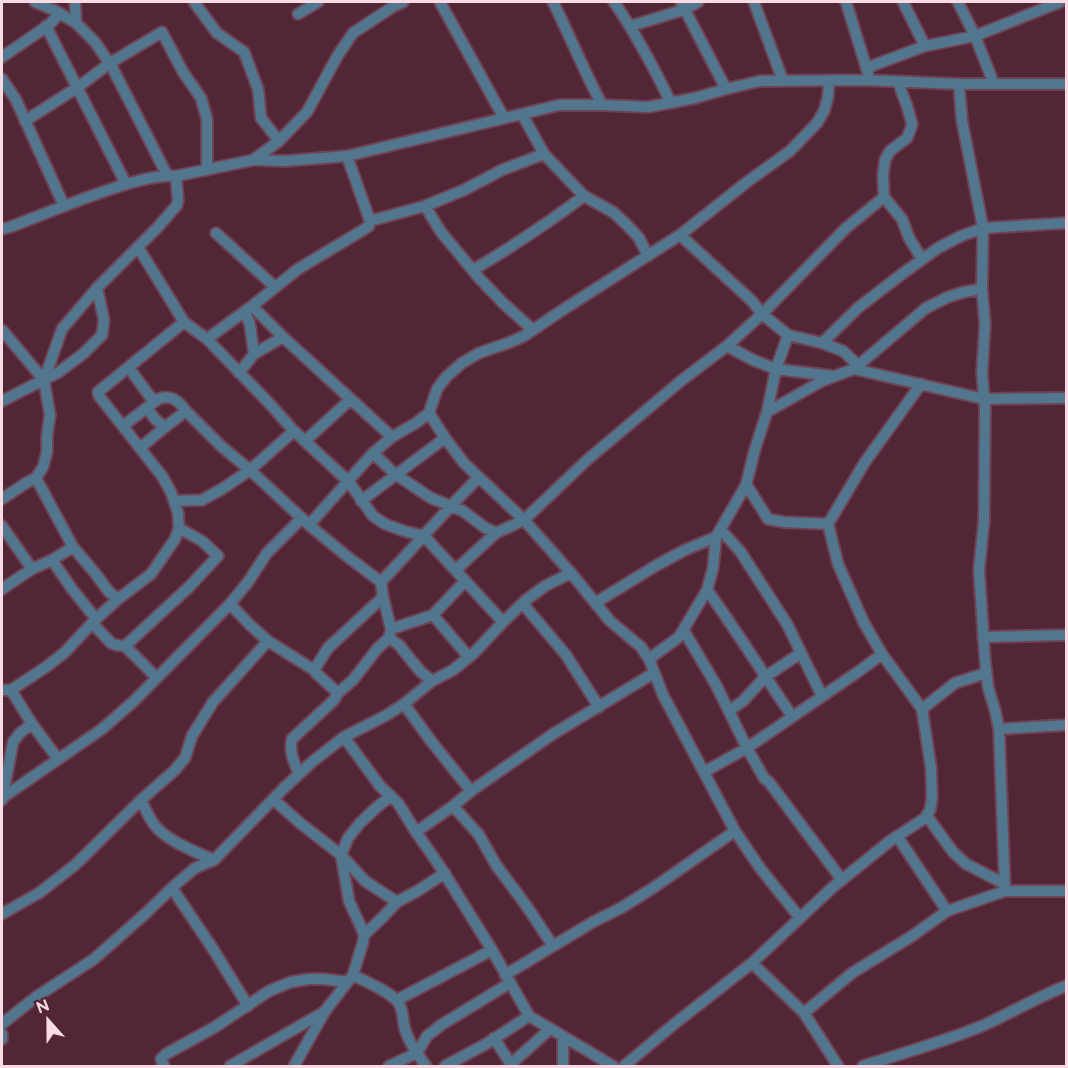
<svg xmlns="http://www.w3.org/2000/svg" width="1068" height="1068" viewBox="0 0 1068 1068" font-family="Raleway,sans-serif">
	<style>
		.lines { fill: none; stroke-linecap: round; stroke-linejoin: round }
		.minor-casing { stroke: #6e4353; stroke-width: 14 }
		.minor { stroke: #52768e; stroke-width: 10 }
	</style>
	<rect width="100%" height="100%" fill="#532637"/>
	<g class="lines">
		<defs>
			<path id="minor" d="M 35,2 L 54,10 L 76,23 L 95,42 L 112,67 L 167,175
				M 75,2 L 76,23
				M 194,2 L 217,33 L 244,52 L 258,89 L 261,118 L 279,141
				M 440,2 L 504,118
				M 553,2 C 570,36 584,71 602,105
				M 614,2 C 636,34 654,68 671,103
				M 681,2 L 726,89
				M 754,2 L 783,81
				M 846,2 L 868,73
				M 903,2 L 925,46
				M 958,2 L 975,36 L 994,84
				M 298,14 L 318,2
				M 46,26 L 126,184
				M 631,26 L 686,9 L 698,2
				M 2,57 L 49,25 L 60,13
				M 866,68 L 925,46 L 975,36 L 1060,2
				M 2,79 L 16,100 L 64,206
				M 898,82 L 907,106 L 912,124 L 911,128 L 907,138 L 890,151 L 885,160 L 883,175 L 884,197 L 902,219 L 909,238 L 922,259
				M 959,84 L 962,121 L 983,228 L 982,289 L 985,324 L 982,373 L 985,408 L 984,521 L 979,570 L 985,660 L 988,687 L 995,710 L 999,729 L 1005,891
				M 522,114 L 544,154 L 584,196 L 613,212 L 626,224 L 639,238 L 648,256
				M 25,121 L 78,87 L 110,63 L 162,32 L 183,72 L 201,98 L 207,119 L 207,170
				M 347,156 L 370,221
				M 253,160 L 279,141 L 307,112 L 338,55 L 353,33 L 394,6 L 403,2
				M 425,206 L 441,232 L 480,279 L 503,303 L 533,330
				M 2,229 L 10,227 C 50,212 89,195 130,183 C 145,179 160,175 176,176 L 253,160 L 285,161 L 347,156 L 559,105 L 602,105 L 648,107 L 695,98 L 726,89 L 760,81 L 864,80 L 959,84 L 1066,84
				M 216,233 L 275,287
				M 680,235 L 752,301 L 762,314 L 788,335 L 822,343 L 843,351 L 859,366
				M 138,247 L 184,322 L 207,339 L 268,402 L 294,431 L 349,482 L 373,516 L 385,524 L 404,531 L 424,536 L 503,622
				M 473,270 C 512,247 548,223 584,196
				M 252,306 L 283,337 L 392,437
				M 245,311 L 250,325 L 254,354
				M 2,330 L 44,380
				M 207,339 L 252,306 L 298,269 L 363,230 L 369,226 L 370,221 L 425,206 L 464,190 L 502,170 L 544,154
				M 822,343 L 859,307 L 902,274 L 938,248 L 961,236 L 983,228 L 1066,223
				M 727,346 L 753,360 L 776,369 L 833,376
				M 129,368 L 154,402
				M 854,369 L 984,399 L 1066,398
				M 239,373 L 254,354 L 283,337
				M 2,401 L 59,372 L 84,353 L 102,335 L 104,320 L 97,288
				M 147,408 L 155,419 L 165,427 L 186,411 L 222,447 L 250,470 L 309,525 L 344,554 L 381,582 L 383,597 L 391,629 L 389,638 L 377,649 L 353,680 L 338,693 L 334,700 L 292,739 C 289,752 294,762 299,774
				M 767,412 L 822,381 L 854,369 L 926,308 L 948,297 L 964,292 L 982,289
				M 429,413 L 445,438 L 464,463 L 524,520 L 571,573 L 610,621 L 641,647 L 649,659 L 663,695 L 735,831 L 760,868 L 800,918
				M 123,426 L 158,399 C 171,394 179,401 186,411
				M 305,441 L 351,399
				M 140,448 L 165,427
				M 373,453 L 395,474 L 431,498 L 463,511 L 484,527 L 496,533
				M 746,484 L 768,519 L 784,522 L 828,524
				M 2,499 L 26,483 L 36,478
				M 174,501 L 202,500 L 222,489 L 250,470 L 294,431
				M 361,501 L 445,438
				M 309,525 L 373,453 L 392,437 L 416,423 L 429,413 L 437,389 L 446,377 L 462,363 L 479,353 L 508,343 L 524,336 L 564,309 L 680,235 L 747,182 L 790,151 L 817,123 L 824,111 L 828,97 L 829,81
				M 2,526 L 32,569
				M 721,530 L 740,551 L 787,624 L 822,696
				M 73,547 L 95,573 L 109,592 L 118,599
				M 52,560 L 72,589 L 96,619
				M 456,571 L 461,565 L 496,533 L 524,520 L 587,460 L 682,380 L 727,346 L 762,314 L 846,228 L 884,197
				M 381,582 C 414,547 445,511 478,478
				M 2,589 L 32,569 L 52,560 L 73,547 L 36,478 L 43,467 L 47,452 L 47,436 L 50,415 L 44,380 L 62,329 L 97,288 L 158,227 L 177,205 L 178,200 L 176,176
				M 707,590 C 737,631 763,674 792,716
				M 595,603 L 657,565 L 685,550 L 716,537
				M 230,604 L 250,625 L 268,641 L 314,670 L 316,673 L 338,693
				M 523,604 L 566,655 L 599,707
				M 433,615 L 468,656
				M 92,623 L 111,643 L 116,645 L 125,646 L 157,678
				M 391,629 L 433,615 L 465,581
				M 684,631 L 716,685 L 747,748 L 764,778 L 769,782 L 842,880
				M 983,637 L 1066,635
				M 389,638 L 399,645 L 420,671 L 432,681
				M 125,646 L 189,587 L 218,556 L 202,541 L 179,528
				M 649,659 L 679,637 L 707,590 L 713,568 L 716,537 L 746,485 L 755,449 L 767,412 L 776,369 L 788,335
				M 314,670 L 328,648 L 383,597
				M 2,690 L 11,690 L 46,667 L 64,653 L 96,619 L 118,599 L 151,574 L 175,539 L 179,528 L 178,513 L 171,492 L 162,476 L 99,396 L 98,392 L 184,322
				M 404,704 L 431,741 L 471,791
				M 922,709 L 955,683 L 986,673
				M 729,711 L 743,701 L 765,677 L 801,653
				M 32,724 L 58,759
				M 999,729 L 1066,725
				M 344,737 L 380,786 L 398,803 L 416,832 L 441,868 L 492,950 L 529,1016 L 613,1066
				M 704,772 L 747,748 L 862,669 L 882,654
				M 2,798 L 102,729 L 134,701 L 230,604 L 248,582 L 267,553 L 302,518
				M 273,799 L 300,823 L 341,855 L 365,881 L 397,902
				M 2,800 L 13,742 L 20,733 L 32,724 L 11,690
				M 141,800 C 146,810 150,821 158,829 C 172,843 196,852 214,860
				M 453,806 L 479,835 L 496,865 L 528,908 L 553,946
				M 927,816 L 953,852 L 966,864 L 1005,884
				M 416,832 L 453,806 L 471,791 L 553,734 L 654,673
				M 897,836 L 947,911
				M 172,888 L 213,949 L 248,1006
				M 2,914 L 39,893 L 75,865 L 141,800 L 175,770 L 185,758 L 192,736 L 213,702 L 268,641
				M 364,935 L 382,918 L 397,902 L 419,890 L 445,873
				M 752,963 L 804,1013 L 838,1066
				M 353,975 C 366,982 389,991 398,1002 C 404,1010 402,1020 405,1029 C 409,1043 418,1055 426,1066
				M 505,975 L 593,922 L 621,908 L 653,888 L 735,831
				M 397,1000 L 492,950
				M 804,1013 L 852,973 L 912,936 L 947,911 L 1005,891 L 1066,891
				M 2,1024 L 36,997 L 94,959 L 145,914 L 175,885 L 195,868 L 214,860 L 284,788 L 312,762 L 344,737 L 385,716 L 404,704 L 432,681 L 453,670 L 474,653 L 503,622 L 526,600 L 545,586 L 571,573
				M 2,1034 L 2,1039
				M 563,1037 L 563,1066
				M 494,1038 L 512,1066
				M 511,1064 L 550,1029
				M 164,1066 L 161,1059 L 166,1054 L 215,1027 L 269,991 L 291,982 L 309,979 L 324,979 L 347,982
				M 230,1066 L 324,1012
				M 294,1066 L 325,1011 L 353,975 L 363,942 L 364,935 L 361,927 L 349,901 L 341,855 L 348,838 L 360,823 L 377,807 L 391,796
				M 389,1066 L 417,1053 L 427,1036 L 441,1025 L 510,983
				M 445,1066 L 486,1044 L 529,1016
				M 624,1066 L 673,1025 L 752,963 L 833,887 L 890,841 L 925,818 L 930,810 L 932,798 L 931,768 L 922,709 L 882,654 L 864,623 L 838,564 L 828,524 L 865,462 L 921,384
				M 863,1066 C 903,1053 943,1042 982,1026 C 1011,1013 1037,997 1066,986"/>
		</defs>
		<!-- minor casing -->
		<use href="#minor" class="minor-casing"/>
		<!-- minor -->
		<use href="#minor" class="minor"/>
	</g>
	<!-- border -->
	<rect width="1068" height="1068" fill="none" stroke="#f9dbe4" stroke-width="6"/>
	<!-- north arrow -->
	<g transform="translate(48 1020) rotate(339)" stroke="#532637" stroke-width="4.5" paint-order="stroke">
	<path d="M0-4.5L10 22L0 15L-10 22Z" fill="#f9dbe4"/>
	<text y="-9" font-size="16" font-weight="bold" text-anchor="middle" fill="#f9dbe4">N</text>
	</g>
</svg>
